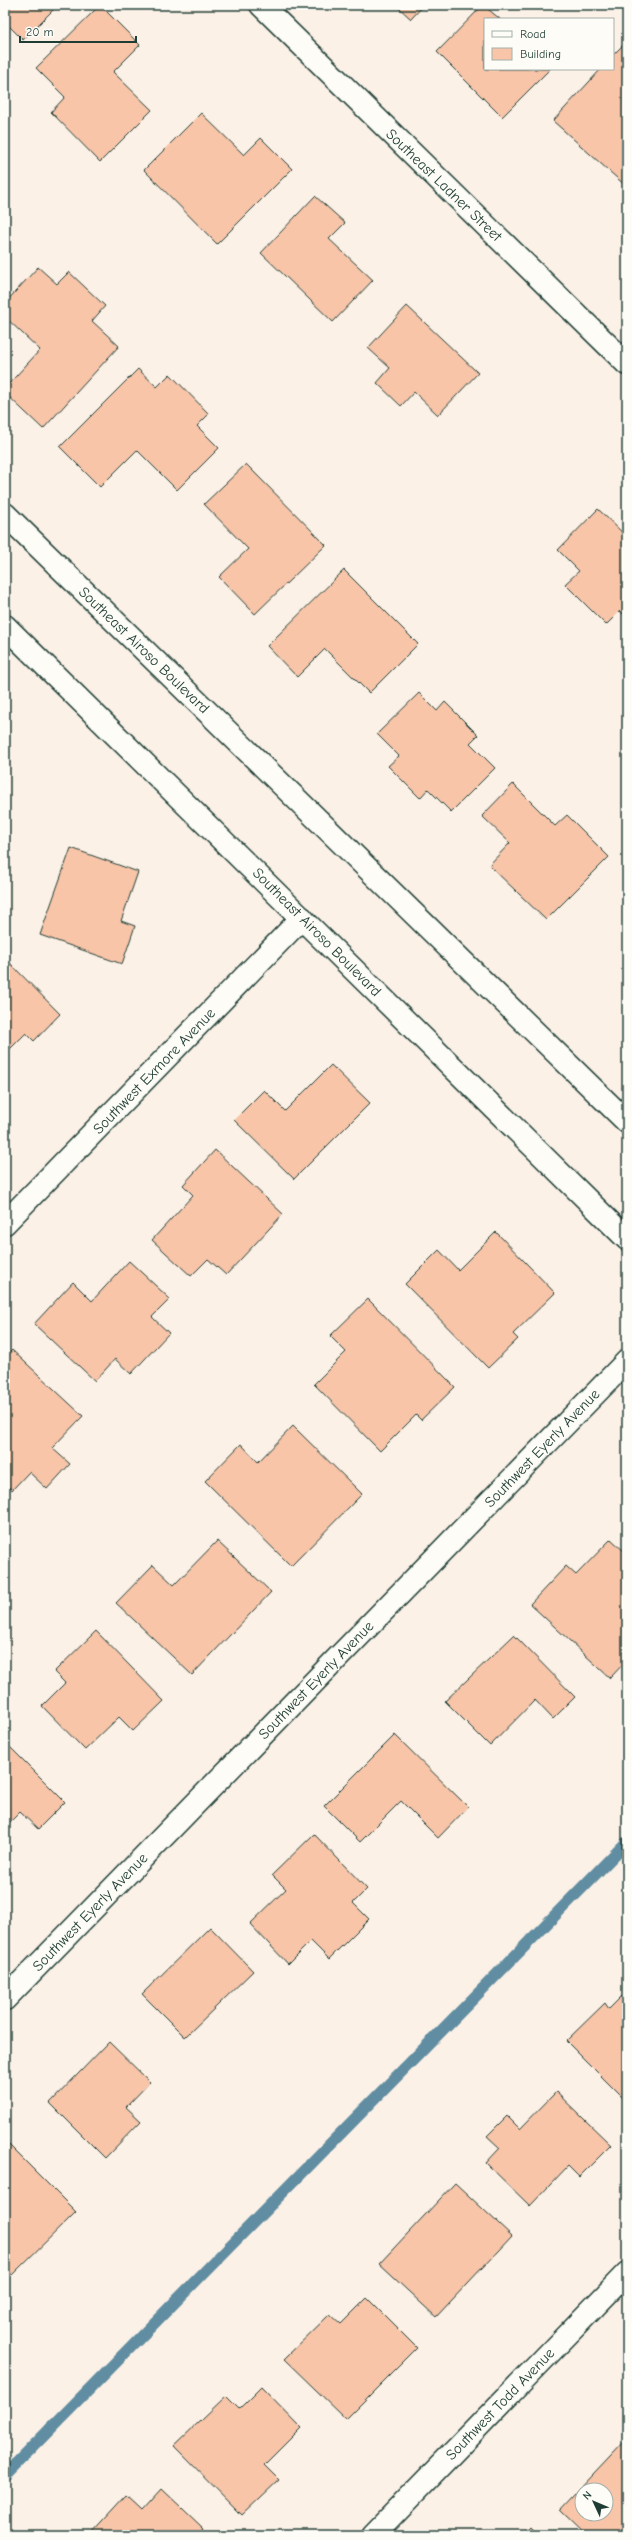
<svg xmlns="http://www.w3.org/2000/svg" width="632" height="2540" viewBox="0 0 632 2540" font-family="'Comic Neue',sans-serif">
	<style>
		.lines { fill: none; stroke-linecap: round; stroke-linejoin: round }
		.stream { stroke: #608da1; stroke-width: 12 }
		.building { fill: #f8c5a9; stroke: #1f3d34; fill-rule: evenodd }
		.minor-casing { stroke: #1f3d34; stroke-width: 25 }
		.secondary-casing { stroke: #1f3d34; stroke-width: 25 }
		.minor { stroke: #fdfcf7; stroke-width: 22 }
		.secondary { stroke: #fdfcf7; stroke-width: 22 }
		.labels { text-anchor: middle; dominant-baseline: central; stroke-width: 3; stroke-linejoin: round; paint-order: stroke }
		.street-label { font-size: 15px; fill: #1f3d34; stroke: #fdfcf7 }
	</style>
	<rect width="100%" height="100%" fill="#fcf1e7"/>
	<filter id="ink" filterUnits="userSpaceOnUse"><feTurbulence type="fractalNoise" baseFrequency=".025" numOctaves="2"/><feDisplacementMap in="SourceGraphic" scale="8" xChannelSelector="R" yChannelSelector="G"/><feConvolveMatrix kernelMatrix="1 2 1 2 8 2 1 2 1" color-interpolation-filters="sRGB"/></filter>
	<g filter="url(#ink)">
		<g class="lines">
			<!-- stream -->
			<path class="stream" d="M 5,2475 L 627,1842"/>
		</g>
		<!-- building -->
		<path class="building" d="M 5,5 L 58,5 L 23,40 L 5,22 Z
			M 100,5 L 140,45 L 113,72 L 152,110 L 100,162 L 51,112 L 65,97 L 36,68 Z
			M 396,5 L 424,5 L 411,19 Z
			M 483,5 L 500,19 L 485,19 L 485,69 L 550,69 L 502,117 L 437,52 Z
			M 627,41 L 627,187 L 553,121 L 601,69 L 613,69 L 613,55 Z
			M 201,113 L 244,155 L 261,138 L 292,169 L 217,244 L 144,170 Z
			M 315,196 L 345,223 L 329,239 L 373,280 L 333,322 L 261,253 Z
			M 38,267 L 57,284 L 69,272 L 105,306 L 92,321 L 119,346 L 43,429 L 5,393 L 5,388 L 40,350 L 5,317 L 5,303 Z
			M 407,306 L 478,373 L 438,415 L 414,392 L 401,406 L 377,383 L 390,368 L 368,348 Z
			M 138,369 L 157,387 L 170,374 L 209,414 L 197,426 L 219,448 L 177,490 L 137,450 L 100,487 L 60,447 Z
			M 246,464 L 326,545 L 255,614 L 219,577 L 248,549 L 204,504 Z
			M 598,509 L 627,537 L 627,618 L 620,611 L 606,625 L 565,584 L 579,571 L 558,550 Z
			M 344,570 L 418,644 L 369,693 L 325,649 L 297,677 L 267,646 Z
			M 419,693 L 437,711 L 445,702 L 478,735 L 470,743 L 495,768 L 451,812 L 428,789 L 420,798 L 388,766 L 399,756 L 377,734 Z
			M 513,784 L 555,826 L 567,815 L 609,857 L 546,920 L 489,865 L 510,843 L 482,816 Z
			M 71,848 L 138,872 L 121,921 L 135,926 L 122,964 L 40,935 Z
			M 5,958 L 60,1014 L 34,1041 L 26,1033 L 5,1054 Z
			M 331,1065 L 370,1103 L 294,1179 L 234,1120 L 264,1090 L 285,1111 Z
			M 215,1150 L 283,1214 L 226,1275 L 208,1259 L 191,1276 L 152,1240 L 193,1195 L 183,1185 Z
			M 496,1232 L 555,1293 L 513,1334 L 518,1339 L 488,1368 L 405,1284 L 439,1250 L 458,1270 Z
			M 129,1261 L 170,1299 L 152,1317 L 169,1333 L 131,1374 L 115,1359 L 95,1381 L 34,1324 L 73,1282 L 92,1301 Z
			M 368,1299 L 455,1387 L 421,1420 L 416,1415 L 380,1451 L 314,1384 L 346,1352 L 330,1336 Z
			M 12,1350 L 83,1416 L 52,1448 L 70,1464 L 47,1489 L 29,1472 L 12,1490 L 5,1484 L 5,1357 Z
			M 293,1426 L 362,1494 L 291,1566 L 205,1481 L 241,1444 L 258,1462 Z
			M 611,1539 L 627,1554 L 627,1660 L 610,1678 L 530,1604 L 566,1566 L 576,1575 Z
			M 217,1541 L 271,1592 L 192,1675 L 116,1603 L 153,1565 L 174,1585 Z
			M 96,1631 L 164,1701 L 133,1731 L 119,1717 L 85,1750 L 42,1706 L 65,1683 L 54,1672 Z
			M 514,1635 L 575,1697 L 553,1719 L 535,1700 L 490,1746 L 445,1701 Z
			M 395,1735 L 468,1807 L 438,1838 L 401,1801 L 360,1842 L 324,1806 Z
			M 5,1742 L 65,1802 L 38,1829 L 20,1812 L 5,1827 Z
			M 314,1834 L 367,1889 L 353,1903 L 369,1919 L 329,1959 L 311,1941 L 288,1964 L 250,1924 L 286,1889 L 272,1875 Z
			M 210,1927 L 253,1971 L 185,2037 L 142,1994 Z
			M 627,1991 L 627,2102 L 566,2041 L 605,2003 L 609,2009 Z
			M 109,2042 L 150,2082 L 126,2107 L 141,2121 L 105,2158 L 50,2103 Z
			M 556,2092 L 611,2145 L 579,2177 L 568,2166 L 530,2206 L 486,2163 L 500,2148 L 487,2136 L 507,2116 L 520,2129 Z
			M 9,2145 L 76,2212 L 12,2275 L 5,2268 L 5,2149 Z
			M 455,2183 L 512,2236 L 436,2317 L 379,2264 Z
			M 367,2298 L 417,2348 L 346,2419 L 284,2359 L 330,2314 L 341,2324 Z
			M 261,2387 L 301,2428 L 264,2465 L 279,2480 L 242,2515 L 174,2446 L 226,2396 L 239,2409 Z
			M 627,2439 L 627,2535 L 586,2535 L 560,2510 ZM 582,2490 L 606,2490 L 606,2514 L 582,2514 Z
			M 162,2489 L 203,2528 L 197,2535 L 90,2535 L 126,2496 L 142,2511 Z
			M 530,2527 L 538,2535 L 522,2535 Z"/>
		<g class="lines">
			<defs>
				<path id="minor" d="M 261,5 L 627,364
					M 5,1223 L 302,918
					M 5,1999 L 627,1361
					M 373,2535 L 627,2273"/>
				<path id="secondary" d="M 5,514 L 627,1122
					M 5,626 L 627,1239"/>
			</defs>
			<!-- minor casing -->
			<use href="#minor" class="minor-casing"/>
			<!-- secondary casing -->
			<use href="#secondary" class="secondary-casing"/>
			<!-- minor -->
			<use href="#minor" class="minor"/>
			<!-- secondary -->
			<use href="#secondary" class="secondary"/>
		</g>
	</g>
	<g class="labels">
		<!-- street labels -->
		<g class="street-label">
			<text transform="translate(444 185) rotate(44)">Southeast Ladner Street</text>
			<text transform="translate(144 650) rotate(44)">Southeast Airoso Boulevard</text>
			<text transform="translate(317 932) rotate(45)">Southeast Airoso Boulevard</text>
			<text transform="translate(154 1071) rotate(-46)">Southwest Exmore Avenue</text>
			<text transform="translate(542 1448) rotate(-46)">Southwest Eyerly Avenue</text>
			<text transform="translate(316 1680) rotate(-46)">Southwest Eyerly Avenue</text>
			<text transform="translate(90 1912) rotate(-46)">Southwest Eyerly Avenue</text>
			<text transform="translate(500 2404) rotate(-46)">Southwest Todd Avenue</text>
		</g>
	</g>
	<!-- margin -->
	<rect width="632" height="2540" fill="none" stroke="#fdfcf7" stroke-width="20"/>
	<rect x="10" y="10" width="612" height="2520" fill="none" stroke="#1f3d34" stroke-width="1.5" filter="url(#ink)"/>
	<!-- legend -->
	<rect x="484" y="18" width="130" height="52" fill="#fdfcf7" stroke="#a4b0a9"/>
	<rect x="492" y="31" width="20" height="6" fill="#fdfcf7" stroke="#a4b0a9"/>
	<text x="520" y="38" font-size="12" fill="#1f3d34">Road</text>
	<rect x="492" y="48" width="20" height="12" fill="#f8c5a9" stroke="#a4b0a9"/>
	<text x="520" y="58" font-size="12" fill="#1f3d34">Building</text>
	<!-- north arrow -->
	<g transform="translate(594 2502) rotate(314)"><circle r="19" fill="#fdfcf7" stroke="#a4b0a9"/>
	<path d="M0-3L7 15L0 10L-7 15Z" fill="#1f3d34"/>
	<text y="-6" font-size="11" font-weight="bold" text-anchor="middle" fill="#1f3d34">N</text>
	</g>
	<!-- scale -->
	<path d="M20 36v6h116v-6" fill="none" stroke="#1f3d34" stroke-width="2"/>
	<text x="26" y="36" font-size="12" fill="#1f3d34" stroke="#fdfcf7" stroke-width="3" paint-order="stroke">20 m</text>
</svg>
